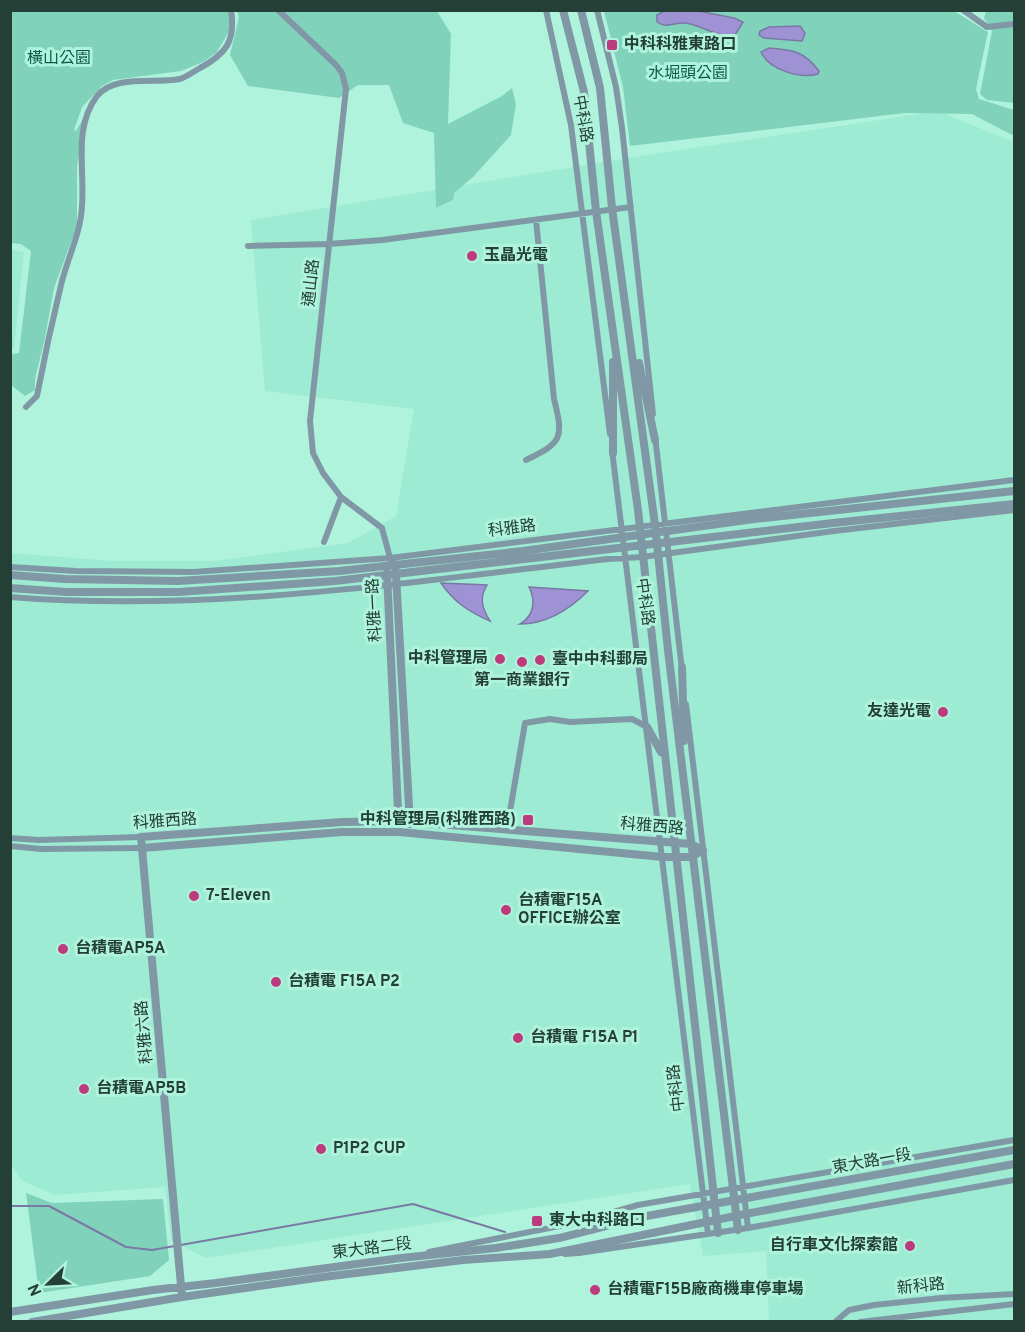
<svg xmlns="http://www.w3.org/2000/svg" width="1025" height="1332" viewBox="0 0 1025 1332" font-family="Overpass,'Noto Sans TC',sans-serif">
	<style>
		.built { fill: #9debd2 }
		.green { fill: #81d2ba }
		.water { fill: #9e92d4; stroke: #7979a5; stroke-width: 1.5 }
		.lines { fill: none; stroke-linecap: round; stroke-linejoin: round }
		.stream { stroke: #7979a5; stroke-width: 2 }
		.minor { stroke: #8098a5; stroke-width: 6 }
		.tertiary { stroke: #8098a5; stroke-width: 8 }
		.poi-dot { fill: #be3a7e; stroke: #b0f3dd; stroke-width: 2 }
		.labels { text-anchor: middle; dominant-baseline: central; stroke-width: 6; stroke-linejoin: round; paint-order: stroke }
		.poi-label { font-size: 16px; font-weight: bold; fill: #233f36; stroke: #b0f3dd; text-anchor: start }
		.park-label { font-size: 16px; fill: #0e5a49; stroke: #b0f3dd }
		.street-label { font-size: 16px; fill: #233f36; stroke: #b0f3dd }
	</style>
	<rect width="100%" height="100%" fill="#b0f3dd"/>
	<!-- built -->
	<path class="built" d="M 938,111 L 1014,142 L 1014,1321 L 769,1321 L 766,1251 L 703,1256 L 690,1184 L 206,1258 L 171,1241 L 165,1187 L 54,1195 L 21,1180 L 12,1166 L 11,1165 L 11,553 L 113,561 L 215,561 L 348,543 L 396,516 L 414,409 L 265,391 L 251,220 L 641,156 Z
		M 11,250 L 24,252 L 14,349 L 10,348 Z"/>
	<!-- green -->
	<path class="green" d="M 11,11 L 228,11 L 234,24 L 216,53 L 203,62 L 181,71 L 113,80 L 102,86 L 82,107 L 74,130 L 76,131 L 87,112 L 77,166 L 77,226 L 54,288 L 45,338 L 35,379 L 35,390 L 25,396 L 11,385 L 11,354 L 19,353 L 31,251 L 21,244 L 11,243 Z
		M 237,11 L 437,11 L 451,34 L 448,124 L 502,96 L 512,88 L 516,104 L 511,135 L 474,176 L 454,193 L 453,200 L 436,208 L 434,133 L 403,123 L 389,85 L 358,85 L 339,98 L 248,86 L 230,55 L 239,17 Z
		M 604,11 L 954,11 L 988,32 L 976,89 L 979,99 L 1014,110 L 1014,136 L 972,114 L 905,113 L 630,146 L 623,87 Z
		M 986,11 L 1014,11 L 1014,103 L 987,100 L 980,94 L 992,31 L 984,18 Z
		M 26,1193 L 52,1203 L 163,1199 L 169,1260 L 150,1276 L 39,1293 Z"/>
	<!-- water -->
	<path class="water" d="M 664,11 L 698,11 L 734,18 L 743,22 L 735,35 C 718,39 703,25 685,23 C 675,22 667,29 657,22 L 657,15 Z
		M 800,26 L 805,33 L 802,41 L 764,38 L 759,35 L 760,31 L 769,27 Z
		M 769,48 C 793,50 804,51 819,71 L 818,74 C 800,79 769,70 761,52 Z
		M 441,583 L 487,585 C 479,598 482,608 490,621 C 469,612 454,602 441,583 Z
		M 529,587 L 588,591 C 569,610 547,624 520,624 C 534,616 536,601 529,587 Z"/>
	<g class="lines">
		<!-- stream -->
		<path class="stream" d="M 10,1206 L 49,1206 L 126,1247 L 152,1250 L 413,1204 L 505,1232"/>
		<!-- minor -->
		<path class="minor" d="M 278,10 L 336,65 L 342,73 L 346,89 L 310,421 L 313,453 L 323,473 L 341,497 L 382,528 L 390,558
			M 546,10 L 571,125 L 610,434
			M 597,10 L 616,87 L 622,128 L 653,414
			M 963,10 L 987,27 L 1014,24
			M 248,246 L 329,244 L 382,240 L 631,207
			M 26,407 L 37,396 C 44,359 52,322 61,285 C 67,259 81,233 82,206 C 85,169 73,128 97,96 C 115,74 155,84 180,79 C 186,77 193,72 200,68 C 226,54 236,41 231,10
			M 655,436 L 682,670
			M 612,450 L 708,1234
			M 526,460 C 562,443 564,438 554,399 L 536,220
			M 324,542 L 341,497
			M 10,567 L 76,571 L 193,572 L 390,558 L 1014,480
			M 10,597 C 210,613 410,582 608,559 L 642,557 L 834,531 L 1014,510
			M 686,704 L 748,1228
			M 507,829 L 525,723 L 550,719 L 570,722 L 632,719 L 647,727
			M 10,838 L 39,840 L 141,837
			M 10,846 L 41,849 L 142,848
			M 429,1252 L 575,1223 L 638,1205 L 1014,1140
			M 565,1254 L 579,1253 L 748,1228 L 1014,1180
			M 835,1322 L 849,1310 L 874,1305 L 941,1298 L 1014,1294
			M 860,1322 L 1014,1304"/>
		<!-- tertiary -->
		<path class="tertiary" d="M 563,10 L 584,92 L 596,211 L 638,510 L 718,1233
			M 581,10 L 600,88 L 612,208 L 655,525 L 668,650 L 738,1230
			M 639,363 L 655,440
			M 613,453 L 613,362
			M 390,558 L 395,565 L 396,575 L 410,824
			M 387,573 L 399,832
			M 10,575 L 65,579 L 178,581 L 339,571 L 523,551 L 754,519 L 1014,491
			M 10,588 L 66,592 L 179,592 L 335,581 L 833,523 L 1014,504
			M 682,667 L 684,741
			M 647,727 L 661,752
			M 142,848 L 342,832 L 399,832 L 663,857 L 692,857 L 703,850
			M 182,1297 L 141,837 L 342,822 L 398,821 L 691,844 L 703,850
			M 10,1312 L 153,1290 L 216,1283 L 401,1258 L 496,1248 L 559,1238 L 641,1217 L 1014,1150
			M 32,1322 L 182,1297 L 323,1277 L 463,1260 L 550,1254 L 745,1214 L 1014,1164"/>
	</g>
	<!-- markers -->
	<g class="poi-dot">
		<rect x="606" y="39" width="12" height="12" rx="3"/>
		<circle cx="472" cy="256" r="6"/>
		<circle cx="500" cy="659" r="6"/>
		<circle cx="540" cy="660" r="6"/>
		<circle cx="522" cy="662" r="6"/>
		<circle cx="943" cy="712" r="6"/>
		<rect x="522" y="814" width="12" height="12" rx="3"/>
		<circle cx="194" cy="896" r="6"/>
		<circle cx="506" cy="910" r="6"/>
		<circle cx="63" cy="949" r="6"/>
		<circle cx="276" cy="982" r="6"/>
		<circle cx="518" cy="1038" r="6"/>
		<circle cx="84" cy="1089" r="6"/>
		<circle cx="321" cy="1149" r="6"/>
		<rect x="531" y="1215" width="12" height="12" rx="3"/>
		<circle cx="910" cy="1246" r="6"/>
		<circle cx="595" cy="1290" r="6"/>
	</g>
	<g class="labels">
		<!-- poi labels -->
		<g class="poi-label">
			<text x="624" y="45">中科科雅東路口</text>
			<text x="484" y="256">玉晶光電</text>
			<text x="488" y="659" text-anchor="end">中科管理局</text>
			<text x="552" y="660">臺中中科郵局</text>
			<text x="522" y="681" text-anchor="middle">第一商業銀行</text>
			<text x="931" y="712" text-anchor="end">友達光電</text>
			<text x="516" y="820" text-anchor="end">中科管理局(科雅西路)</text>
			<text x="206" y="896">7-Eleven</text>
			<text x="518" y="901">台積電F15A<tspan x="518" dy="18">OFFICE辦公室</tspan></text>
			<text x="75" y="949">台積電AP5A</text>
			<text x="288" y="982">台積電 F15A P2</text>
			<text x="530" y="1038">台積電 F15A P1</text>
			<text x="96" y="1089">台積電AP5B</text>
			<text x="333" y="1149">P1P2 CUP</text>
			<text x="549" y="1221">東大中科路口</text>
			<text x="898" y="1246" text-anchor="end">自行車文化探索館</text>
			<text x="607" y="1290">台積電F15B廠商機車停車場</text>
		</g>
		<!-- park labels -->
		<g class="park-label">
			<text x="59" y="59">橫山公園</text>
			<text x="688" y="74">水堀頭公園</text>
		</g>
		<!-- street labels -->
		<g class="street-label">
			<text transform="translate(582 119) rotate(80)">中科路</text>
			<text transform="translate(312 283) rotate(-84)">通山路</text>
			<text transform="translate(512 529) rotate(-7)">科雅路</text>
			<text transform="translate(644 602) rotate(82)">中科路</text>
			<text transform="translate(375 610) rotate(-93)">科雅一路</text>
			<text transform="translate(165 822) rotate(-4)">科雅西路</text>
			<text transform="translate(652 827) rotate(5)">科雅西路</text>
			<text transform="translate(145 1032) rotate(-95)">科雅六路</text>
			<text transform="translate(677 1088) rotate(-97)">中科路</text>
			<text transform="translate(872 1162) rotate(-10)">東大路一段</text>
			<text transform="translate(372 1249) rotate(-7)">東大路二段</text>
			<text transform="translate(921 1287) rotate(-6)">新科路</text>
		</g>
	</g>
	<!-- border -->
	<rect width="1025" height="1332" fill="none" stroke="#233f36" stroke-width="24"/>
	<!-- north arrow -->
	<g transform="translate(48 1284) rotate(246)" stroke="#b0f3dd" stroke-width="4.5" paint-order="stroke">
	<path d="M0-4.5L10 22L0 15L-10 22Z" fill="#233f36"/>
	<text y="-9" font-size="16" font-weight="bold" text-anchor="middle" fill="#233f36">N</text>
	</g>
</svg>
